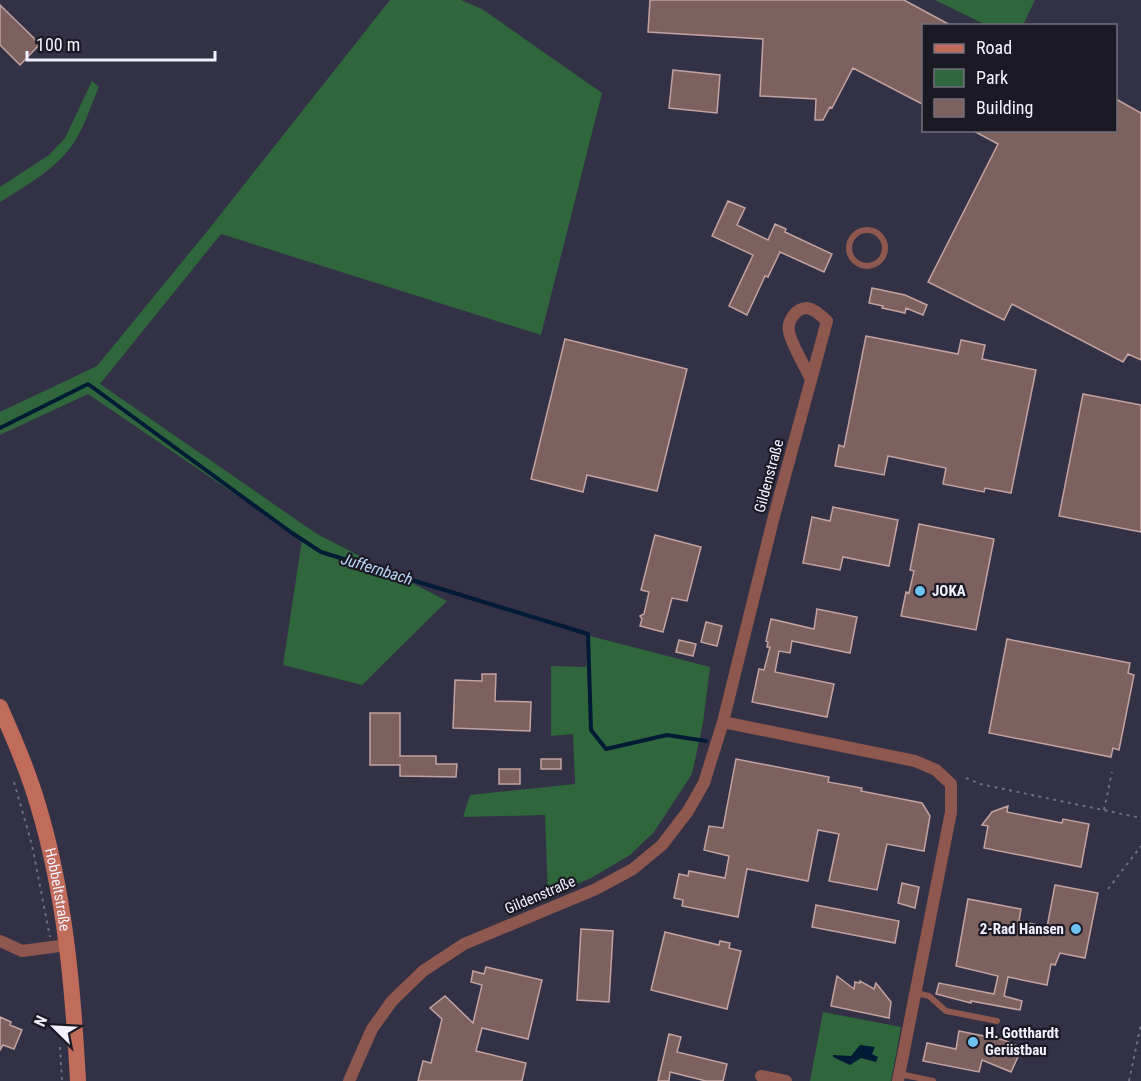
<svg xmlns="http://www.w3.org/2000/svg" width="1141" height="1081" viewBox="0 0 1141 1081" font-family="'Roboto Condensed',sans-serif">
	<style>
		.green { fill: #30663c }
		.water { fill: #011b37 }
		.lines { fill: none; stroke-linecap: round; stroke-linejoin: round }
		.stream { stroke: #011b37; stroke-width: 4 }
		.building { fill: #7d615f; stroke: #c2a3a1; stroke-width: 1.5 }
		.path { stroke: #6f6d80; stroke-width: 2; stroke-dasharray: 3 4.5; stroke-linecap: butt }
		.lane { stroke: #8f584e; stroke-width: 6 }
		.street { stroke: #8f584e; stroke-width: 12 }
		.secondary { stroke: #c16b5a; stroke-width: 16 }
		.poi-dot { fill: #6ec2f3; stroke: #1b1a24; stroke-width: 2 }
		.labels { text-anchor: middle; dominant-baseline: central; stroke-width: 4.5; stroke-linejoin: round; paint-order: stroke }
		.street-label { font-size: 15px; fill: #f2f1ff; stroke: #1b1a24 }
		.poi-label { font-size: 15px; font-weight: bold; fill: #f2f1ff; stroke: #1b1a24; text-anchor: start }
		.water-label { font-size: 16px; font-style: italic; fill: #bbd7f8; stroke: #1b1a24 }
	</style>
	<rect width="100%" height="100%" fill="#333146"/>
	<!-- green -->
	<path class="green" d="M 390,0 L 461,0 L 482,9 L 602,93 L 541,335 L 221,234 L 100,384 L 317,534 L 447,601 L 362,685 L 283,665 L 302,540 L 88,394 L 0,435 L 0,412 L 97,366 L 209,229 Z
		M 935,0 L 1035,0 L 1023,25 L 986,25 Z
		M 92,81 L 99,87 C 91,104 86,123 76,139 C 60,167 27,185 0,202 L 0,187 L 49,155 L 65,138 Z
		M 590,636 L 710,667 L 703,723 L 692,774 L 654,832 L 630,855 L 591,878 L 548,896 L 545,815 L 463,817 L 470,795 L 575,784 L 573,734 L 551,736 L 551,666 L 586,667 Z
		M 823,1012 L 901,1027 L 891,1081 L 810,1081 Z"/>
	<!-- water -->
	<path class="water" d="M 860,1045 L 875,1047 L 872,1054 L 878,1057 L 876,1062 L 861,1058 L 850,1065 L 833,1057 L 833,1055 L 851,1056 Z"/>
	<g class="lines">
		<!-- stream -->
		<path class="stream" d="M 0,428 L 88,384 L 292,533 L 321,552 L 588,634 L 591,730 L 606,749 L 667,735 L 706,741"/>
	</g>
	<!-- building -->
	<path class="building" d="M 650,0 L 904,0 L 952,26 L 924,26 L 924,105 L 853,68 L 832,108 L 830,107 L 823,120 L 815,120 L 816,99 L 760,96 L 763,39 L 648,32 Z
		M 0,5 L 40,44 L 20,65 L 0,45 Z
		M 673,70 L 720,75 L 717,113 L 669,108 Z
		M 1116,99 L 1141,113 L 1141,360 L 1128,354 L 1123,362 L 1012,304 L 1004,320 L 928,282 L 998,144 L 972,130 L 1116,130 Z
		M 728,201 L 745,208 L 737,225 L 768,240 L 775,224 L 786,229 L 785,232 L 832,254 L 824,272 L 780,252 L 768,277 L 765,276 L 747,315 L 729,306 L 753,255 L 712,236 Z
		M 872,288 L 905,295 L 927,305 L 923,315 L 906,308 L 905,313 L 882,308 L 883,306 L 869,303 Z
		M 866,336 L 958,354 L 961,340 L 985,345 L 982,359 L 1036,370 L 1011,493 L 985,488 L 984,492 L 943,484 L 946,468 L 888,456 L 884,475 L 835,466 L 839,445 L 844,447 Z
		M 565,339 L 687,369 L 657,491 L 587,475 L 583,492 L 531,479 Z
		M 1083,394 L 1141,405 L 1141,532 L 1059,516 Z
		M 833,507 L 898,520 L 889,566 L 843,557 L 840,570 L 803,563 L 812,517 L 830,521 Z
		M 919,524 L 994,539 L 976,630 L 901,616 L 906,592 L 909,593 L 914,571 L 910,570 Z
		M 655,535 L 701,547 L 687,601 L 672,598 L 663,632 L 640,626 L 642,619 L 640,616 L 644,614 L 649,592 L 641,590 Z
		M 817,609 L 857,617 L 850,653 L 792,641 L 790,653 L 779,651 L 775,672 L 834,684 L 827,717 L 752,702 L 759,669 L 764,670 L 770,647 L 767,647 L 768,642 L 766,641 L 771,619 L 814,629 Z
		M 706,622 L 722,626 L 717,646 L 701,642 Z
		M 1007,639 L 1130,663 L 1128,673 L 1134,675 L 1119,750 L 1113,748 L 1111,757 L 989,733 Z
		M 679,640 L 696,644 L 693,656 L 676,652 Z
		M 482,674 L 496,674 L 495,701 L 531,702 L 530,731 L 453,728 L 455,680 L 482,681 Z
		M 370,713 L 400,713 L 400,756 L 436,756 L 436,764 L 457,764 L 456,777 L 400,776 L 400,765 L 370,765 Z
		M 541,759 L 561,759 L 561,769 L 541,769 Z
		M 736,759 L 829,777 L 828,782 L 862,788 L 861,791 L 922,803 L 930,816 L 924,851 L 887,844 L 877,890 L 829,881 L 839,834 L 818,830 L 808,881 L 747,869 L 738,917 L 682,906 L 683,900 L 674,898 L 679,874 L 688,876 L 689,871 L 725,878 L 729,856 L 704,850 L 709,826 L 723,828 Z
		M 499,769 L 520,769 L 520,784 L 499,784 Z
		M 1008,806 L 1007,812 L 1062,823 L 1063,819 L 1089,824 L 1081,867 L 984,848 L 988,826 L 982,825 L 992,812 Z
		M 902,883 L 919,887 L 915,908 L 898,903 Z
		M 1055,885 L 1098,893 L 1085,958 L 1060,953 L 1055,965 L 1051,964 L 1047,985 L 1008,977 L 1004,996 L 1022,1001 L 1020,1010 L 971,1001 L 971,1003 L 936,994 L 939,983 L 994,994 L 998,976 L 956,966 L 968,899 L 1021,909 L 1019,921 L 1047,927 Z
		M 816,905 L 899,921 L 895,943 L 812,927 Z
		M 581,929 L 613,931 L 609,1002 L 577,1000 Z
		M 665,932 L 719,945 L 720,941 L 730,943 L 729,948 L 741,951 L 727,1009 L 651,990 Z
		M 486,967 L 542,980 L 528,1039 L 482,1028 L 476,1051 L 526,1063 L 522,1081 L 418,1081 L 423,1061 L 431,1063 L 442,1019 L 430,1008 L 445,996 L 473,1023 L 482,985 L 471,982 L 473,971 L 484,974 Z
		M 837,976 L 854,989 L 855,982 L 860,983 L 860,981 L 874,989 L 876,983 L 891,1002 L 889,1018 L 831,1006 Z
		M 0,1017 L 11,1022 L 10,1025 L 22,1030 L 14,1049 L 3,1045 L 0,1050 Z
		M 959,1031 L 1004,1040 L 1022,1048 L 1011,1072 L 982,1060 L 979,1072 L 923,1061 L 927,1043 L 956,1049 Z
		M 669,1034 L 681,1037 L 677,1052 L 727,1064 L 723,1081 L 706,1081 L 670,1072 L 669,1081 L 658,1081 Z"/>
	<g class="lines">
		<!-- path -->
		<path class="path" d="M 966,778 L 980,784 L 1141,818
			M 14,782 L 32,845 L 50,937
			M 1104,810 L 1112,772
			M 1108,889 L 1141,846
			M 60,1047 L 62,1081
			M 1129,1081 L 1141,1024"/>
		<!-- lane -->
		<path class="lane" d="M849 248a18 18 0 1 1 36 0a18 18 0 1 1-36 0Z
			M 916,993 L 929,996 L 946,1011 L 997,1021
			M 900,1074 L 933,1081"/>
		<!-- street -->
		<path class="street" d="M 723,722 L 915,761 L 936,770 L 951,784 L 951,812 L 898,1081
			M 0,941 L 22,951 L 67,945
			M 761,1076 L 786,1081
			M 349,1081 L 372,1029 L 392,1001 L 423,971 L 464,944 L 596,889 L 633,869 L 662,845 L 688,811 L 704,783 L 723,722 L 773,520 L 827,321 C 821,316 815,309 807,308 C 796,308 787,321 789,331 C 790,342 805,366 810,378"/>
		<!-- secondary -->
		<path class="secondary" id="s1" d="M 0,707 C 14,739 28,771 38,805 C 65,894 73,988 78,1081"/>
	</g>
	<!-- markers -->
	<g class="poi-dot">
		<circle cx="920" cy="591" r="6"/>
		<circle cx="1076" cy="929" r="6"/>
		<circle cx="973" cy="1042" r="6"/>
	</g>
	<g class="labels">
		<!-- street labels -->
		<g class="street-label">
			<text transform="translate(769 476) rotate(-75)">Gildenstraße</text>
			<text stroke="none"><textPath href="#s1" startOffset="192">Hobbeltstraße</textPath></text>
			<text transform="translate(540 895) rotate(-23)">Gildenstraße</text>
		</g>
		<!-- poi labels -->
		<g class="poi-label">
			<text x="932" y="591">JOKA</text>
			<text x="1064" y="929" text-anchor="end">2-Rad Hansen</text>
			<text x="985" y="1033">H. Gotthardt<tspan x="985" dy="17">Gerüstbau</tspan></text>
		</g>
		<!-- water labels -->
		<g class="water-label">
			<text transform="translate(377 569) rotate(17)">Juffernbach</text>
		</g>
	</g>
	<!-- legend -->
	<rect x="922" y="24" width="195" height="108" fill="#1b1a24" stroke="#71707c" stroke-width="1.5"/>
	<rect x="934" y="44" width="30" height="9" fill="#c16b5a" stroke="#71707c" stroke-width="1.5"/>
	<text x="976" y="54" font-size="18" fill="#f2f1ff">Road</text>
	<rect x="934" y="69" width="30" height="18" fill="#30663c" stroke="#71707c" stroke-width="1.5"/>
	<text x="976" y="84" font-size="18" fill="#f2f1ff">Park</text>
	<rect x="934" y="99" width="30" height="18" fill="#7d615f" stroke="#71707c" stroke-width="1.5"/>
	<text x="976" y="114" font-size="18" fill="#f2f1ff">Building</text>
	<!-- north arrow -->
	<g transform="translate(54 1027) rotate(294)" stroke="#1b1a24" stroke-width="4.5" paint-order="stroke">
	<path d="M0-4.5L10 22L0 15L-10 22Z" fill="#f2f1ff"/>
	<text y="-9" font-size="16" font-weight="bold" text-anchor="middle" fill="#f2f1ff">N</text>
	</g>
	<!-- scale -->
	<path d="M27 51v9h188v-9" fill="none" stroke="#f2f1ff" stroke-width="3"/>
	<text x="36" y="51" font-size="18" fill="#f2f1ff" stroke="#1b1a24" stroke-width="4.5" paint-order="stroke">100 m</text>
</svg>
